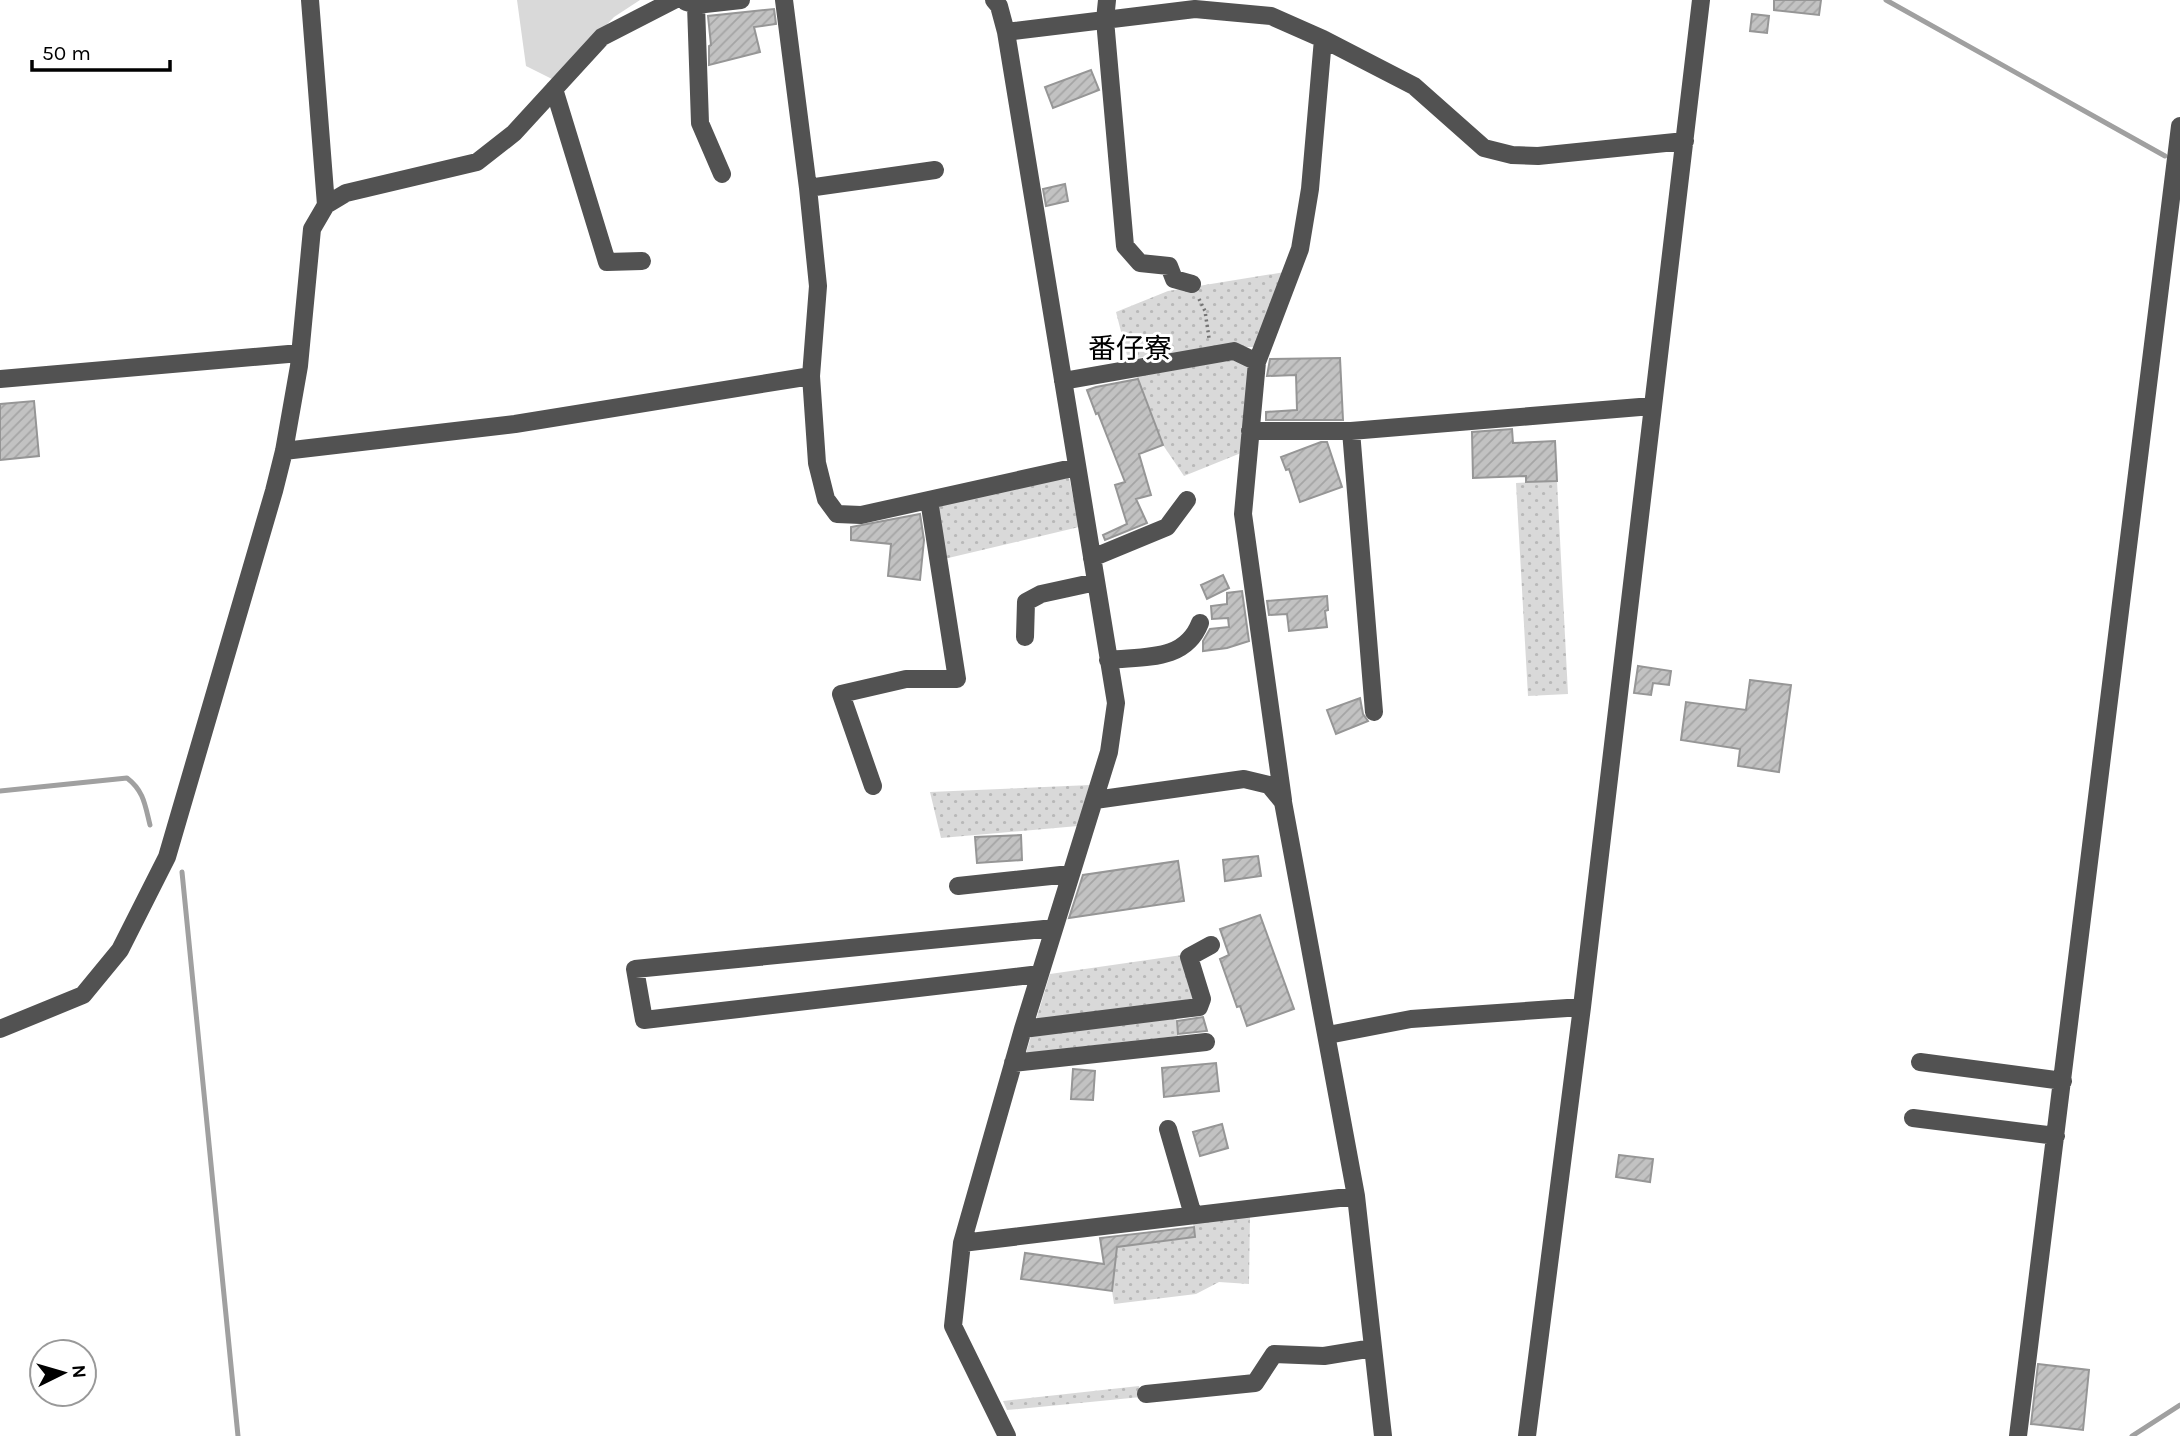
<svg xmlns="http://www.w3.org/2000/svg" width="2180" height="1436" viewBox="0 0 2180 1436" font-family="Karla,'Noto Sans TC',sans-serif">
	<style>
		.grass { fill: url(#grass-dots) }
		.park { fill: #d9d9d9 }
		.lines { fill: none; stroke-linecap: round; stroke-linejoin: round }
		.stream { stroke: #a0a0a0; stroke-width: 5 }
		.building { fill: url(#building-hatch); stroke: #969696; stroke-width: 2 }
		.path { stroke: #747474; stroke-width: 3.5; stroke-dasharray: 2 3.5; stroke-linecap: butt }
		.minor { stroke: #525252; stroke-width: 18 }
		.labels { text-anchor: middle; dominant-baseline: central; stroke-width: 6; stroke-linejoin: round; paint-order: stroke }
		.quarter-label { font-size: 28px; fill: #000; stroke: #fff }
	</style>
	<defs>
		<pattern id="grass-dots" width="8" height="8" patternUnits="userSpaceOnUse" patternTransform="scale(1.75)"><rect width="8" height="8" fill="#d9d9d9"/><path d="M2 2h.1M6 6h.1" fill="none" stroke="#b8b8b8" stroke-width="1.8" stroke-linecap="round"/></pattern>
		<pattern id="building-hatch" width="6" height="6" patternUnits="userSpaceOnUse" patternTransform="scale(1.75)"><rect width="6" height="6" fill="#c2c2c2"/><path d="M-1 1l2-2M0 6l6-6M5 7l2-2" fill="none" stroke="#a5a5a5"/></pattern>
	</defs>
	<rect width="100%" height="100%" fill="#fff"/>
	<!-- grass -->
	<path class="grass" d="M 1285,272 L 1257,347 L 1232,347 L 1128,359 L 1116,312 L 1168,291 Z
		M 1243,359 L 1249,369 L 1241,453 L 1184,476 L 1163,445 L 1135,373 Z
		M 1069,477 L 1079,527 L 944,559 L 934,505 Z
		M 1557,481 L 1568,694 L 1528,696 L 1516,483 Z
		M 1090,785 L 1078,826 L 941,838 L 930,792 Z
		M 1182,955 L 1196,998 L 1175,1002 L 1178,1036 L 1026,1053 L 1050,974 Z
		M 1250,1216 L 1249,1284 L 1219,1282 L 1196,1294 L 1114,1304 L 1112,1291 L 1117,1247 L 1195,1237 L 1193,1223 Z
		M 1139,1386 L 1141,1397 L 1007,1410 L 1003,1401 Z"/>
	<!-- park -->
	<path class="park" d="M 517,0 L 640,0 L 614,17 L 554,80 L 526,66 Z"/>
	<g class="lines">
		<!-- stream -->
		<path class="stream" d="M 1886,0 L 2165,156
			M 0,791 L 127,778 C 144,791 145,805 150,825
			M 182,872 L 238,1436
			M 2132,1436 L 2180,1405"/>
	</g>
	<!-- building -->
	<path class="building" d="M 1774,0 L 1821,0 L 1819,15 L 1774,10 Z
		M 774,9 L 776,24 L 754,27 L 760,52 L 709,65 L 709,46 L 711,45 L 708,16 Z
		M 1752,14 L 1769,16 L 1767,33 L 1750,31 Z
		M 1091,70 L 1099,90 L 1053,108 L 1045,87 Z
		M 1065,184 L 1068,201 L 1046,206 L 1043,189 Z
		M 1340,358 L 1343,420 L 1266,420 L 1266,412 L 1297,410 L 1296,375 L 1267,376 L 1270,359 Z
		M 1138,379 L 1163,445 L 1139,454 L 1151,495 L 1136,499 L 1147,523 L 1105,540 L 1103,535 L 1127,524 L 1115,485 L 1125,482 L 1098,413 L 1096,414 L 1087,390 L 1096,387 Z
		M 34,401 L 39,456 L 0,460 L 0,404 Z
		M 1512,429 L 1513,443 L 1555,441 L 1557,481 L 1526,482 L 1526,476 L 1473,478 L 1472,432 Z
		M 1321,442 L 1327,442 L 1342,487 L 1300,502 L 1289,469 L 1286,470 L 1281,457 Z
		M 920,514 L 924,540 L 920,580 L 888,576 L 891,544 L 851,540 L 851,527 Z
		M 1223,575 L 1229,588 L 1207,599 L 1201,585 Z
		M 1242,591 L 1249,641 L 1227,648 L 1203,651 L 1203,641 L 1210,629 L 1229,627 L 1228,618 L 1212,619 L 1211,606 L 1227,604 L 1227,593 Z
		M 1327,596 L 1328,610 L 1325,611 L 1327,627 L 1289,631 L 1287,614 L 1269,615 L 1267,601 Z
		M 1638,666 L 1671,671 L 1669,685 L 1653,683 L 1651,695 L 1634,693 Z
		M 1750,680 L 1791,685 L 1779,772 L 1738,766 L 1740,749 L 1681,740 L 1686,702 L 1746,710 Z
		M 1360,698 L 1363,714 L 1368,721 L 1336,734 L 1327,710 Z
		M 1021,835 L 1022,860 L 977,863 L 975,837 Z
		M 1258,856 L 1261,876 L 1225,881 L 1223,860 Z
		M 1178,861 L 1184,901 L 1069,918 L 1083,875 Z
		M 1260,915 L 1294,1009 L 1247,1026 L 1240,1006 L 1237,1007 L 1220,959 L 1229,955 L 1220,929 Z
		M 1203,1017 L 1207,1031 L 1178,1034 L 1177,1021 Z
		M 1216,1063 L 1219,1091 L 1164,1097 L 1162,1068 Z
		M 1073,1069 L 1095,1071 L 1093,1100 L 1071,1099 Z
		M 1222,1124 L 1228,1148 L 1200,1156 L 1193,1132 Z
		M 1619,1155 L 1653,1159 L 1650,1182 L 1616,1177 Z
		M 1194,1227 L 1195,1237 L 1117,1247 L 1112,1291 L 1021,1279 L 1025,1253 L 1104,1264 L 1100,1238 Z
		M 2038,1364 L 2089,1370 L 2083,1430 L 2031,1424 Z"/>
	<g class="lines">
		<!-- path -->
		<path class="path" d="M 1199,299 L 1205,311 L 1209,338"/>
		<!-- minor -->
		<path class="minor" d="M 784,0 L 808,188 L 818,286 L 811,376 L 817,463 L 826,499 L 837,514 L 861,515 L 1077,467
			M 994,0 L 999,6 L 1006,32 L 1116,703 L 1109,752 L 1023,1029 L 962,1243 L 953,1326 L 1007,1436
			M 1107,0 L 1105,20 L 1125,246 L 1140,263 L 1169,266 L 1174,279 L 1192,284
			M 686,2 L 696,5 L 741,0
			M 696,5 L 700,123 L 722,174
			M 1006,32 L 1195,9 L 1271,16 L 1323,39 L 1414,86 L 1484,148 L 1512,155 L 1538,156 L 1685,141
			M 554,89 L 607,262 L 642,261
			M 808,188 L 935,170
			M 326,205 L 346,193 L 477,162 L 514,133 L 602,37 L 674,0
			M 0,379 L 300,353
			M 1063,381 L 1234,351 L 1257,362
			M 1250,431 L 1351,431 L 1652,406
			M 1351,431 L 1374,712
			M 284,451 L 515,424 L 811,376
			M 1092,558 L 1167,527 L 1187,500
			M 1025,637 L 1026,602 L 1041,594 L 1096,582
			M 1108,660 C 1144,656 1185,662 1200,623
			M 873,786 L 841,694 L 906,679 L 957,679 L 929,500
			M 1095,800 L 1244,779 L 1269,785 L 1283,802 L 1356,1196 L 1383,1436
			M 1283,800 L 1243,514 L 1257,362 L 1300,249 L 1310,189 L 1323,39
			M 958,886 L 1070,874
			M 1040,974 L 644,1020 L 635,969 L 1054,928
			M 0,1029 L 83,995 L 120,950 L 167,857 L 274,491 L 284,451 L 299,366 L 312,229 L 326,205 L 310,0
			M 1023,1029 L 1199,1007 L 1202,999 L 1189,957 L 1211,945
			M 1328,1035 L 1411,1019 L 1582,1007
			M 1920,1062 L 2063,1081
			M 1013,1063 L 1206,1042
			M 1913,1118 L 2056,1136
			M 1168,1129 L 1193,1215
			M 962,1243 L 1356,1196
			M 1146,1394 L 1255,1383 L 1274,1354 L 1324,1356 L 1373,1348
			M 1527,1436 L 1582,1007 L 1701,0
			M 2018,1436 L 2180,126"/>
	</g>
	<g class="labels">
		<!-- quarter labels -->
		<g class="quarter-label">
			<text x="1130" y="348">番仔寮</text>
		</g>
	</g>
	<!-- north arrow -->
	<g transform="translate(63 1373) rotate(85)"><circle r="33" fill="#ffffff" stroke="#999999" stroke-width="2"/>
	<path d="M0-5L12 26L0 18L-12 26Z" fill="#000000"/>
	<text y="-10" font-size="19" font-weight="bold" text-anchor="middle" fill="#000000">N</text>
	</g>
	<!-- scale -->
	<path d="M32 60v10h138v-10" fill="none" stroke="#000000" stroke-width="3.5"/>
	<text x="42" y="60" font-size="21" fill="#000000" stroke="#ffffff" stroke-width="5" paint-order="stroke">50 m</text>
</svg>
